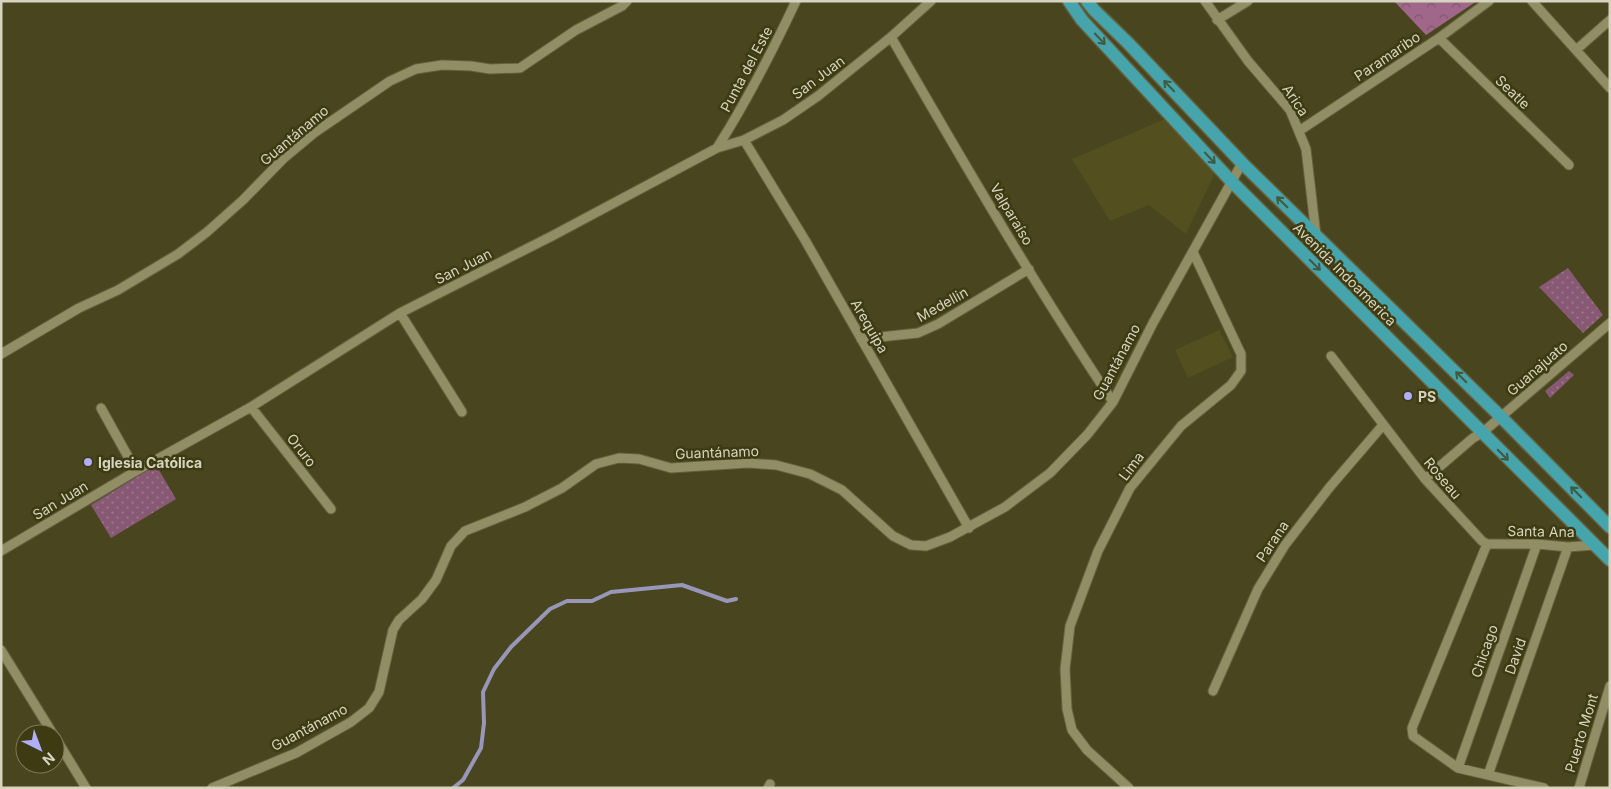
<svg xmlns="http://www.w3.org/2000/svg" width="1611" height="789" viewBox="0 0 1611 789" font-family="Inter,sans-serif">
	<style>
		.built { fill: #544f1f }
		.grass { fill: url(#grass-dots) }
		.forest { fill: url(#forest-crowns) }
		.lines { fill: none; stroke-linecap: round; stroke-linejoin: round }
		.stream { stroke: #9897b9; stroke-width: 4 }
		.minor-casing { stroke: #64613e; stroke-width: 11 }
		.major-casing { stroke: #64613e; stroke-width: 15 }
		.minor { stroke: #918d64; stroke-width: 9 }
		.major { stroke: #46a4ad; stroke-width: 12 }
		.oneway { stroke: #405a40 }
		.poi-dot { fill: #aeaefa; stroke: #3e3a12; stroke-width: 2 }
		.labels { text-anchor: middle; dominant-baseline: central; stroke-width: 5; stroke-linejoin: round; paint-order: stroke }
		.street-label { font-size: 14px; fill: #d6d4bf; stroke: #3e3a12 }
		.poi-label { font-size: 14px; font-weight: bold; fill: #d6d4bf; stroke: #3e3a12; text-anchor: start }
	</style>
	<defs>
		<pattern id="grass-dots" width="8" height="8" patternUnits="userSpaceOnUse" patternTransform="scale(1.25)"><rect width="8" height="8" fill="#885975"/><path d="M2 2h.1M6 6h.1" fill="none" stroke="#9d788d" stroke-width="1.8" stroke-linecap="round"/></pattern>
		<pattern id="forest-crowns" width="20" height="18" patternUnits="userSpaceOnUse" patternTransform="scale(1.25)"><rect width="20" height="18" fill="#a1678a"/><path d="M2 6a3 3 0 1 1 6 0M12 15a3 3 0 1 1 6 0" fill="none" stroke="#7f596e"/></pattern>
	</defs>
	<rect width="100%" height="100%" fill="#49451e"/>
	<!-- built -->
	<path class="built" d="M 1167,118 L 1216,171 L 1186,234 L 1149,205 L 1110,221 L 1072,159 Z
		M 1219,330 L 1233,357 L 1188,378 L 1175,350 Z"/>
	<!-- grass -->
	<path class="grass" d="M 1568,268 L 1603,315 L 1583,333 L 1539,287 Z
		M 1569,371 L 1574,375 L 1550,398 L 1545,391 Z
		M 156,465 L 176,499 L 111,538 L 91,505 Z"/>
	<!-- forest -->
	<path class="forest" d="M 1394,1 L 1477,1 L 1426,35 Z"/>
	<g class="lines">
		<!-- stream -->
		<path class="stream" d="M 453,788 L 463,780 L 481,748 L 484,723 L 483,692 L 494,669 L 511,647 L 550,609 L 567,601 L 592,601 L 611,592 L 682,585 L 727,601 L 736,599"/>
		<defs>
			<path id="minor" d="M 1205,1 L 1248,61 L 1290,110 L 1306,149 L 1316,235
				M 1532,1 L 1610,88
				M 1217,20 L 1248,1
				M 891,37 C 962,160 1034,284 1113,402
				M 1439,38 L 1569,165
				M 1576,50 L 1610,20
				M 1299,131 L 1439,38 L 1489,1
				M 744,140 L 805,240 L 969,528
				M 717,148 C 747,101 772,52 796,1
				M 400,313 L 462,412
				M 861,339 L 918,333 L 938,324 L 1029,269
				M 1,354 L 79,308 L 118,290 L 178,254 L 207,232 L 243,200 L 284,158 L 314,133 L 390,81 L 416,69 L 442,65 L 471,66 L 490,69 L 520,68 L 576,30 L 622,6 L 627,1
				M 1331,356 L 1425,479 L 1482,541 L 1487,544
				M 251,407 L 331,509
				M 101,408 L 136,471
				M 1425,479 L 1473,438 L 1482,433 L 1610,323
				M 1487,544 L 1412,728 L 1413,736 L 1458,768 L 1544,788
				M 1487,544 L 1537,544 L 1568,547 L 1595,545
				M 1,551 L 136,471 L 251,407 L 400,313 L 552,236 L 717,148 L 744,140 L 783,120 L 818,96 L 891,37 L 931,1
				M 1,650 L 53,734
				M 1213,691 L 1258,589 L 1285,545 L 1329,488 L 1383,425
				M 55,737 L 86,788
				M 1458,768 L 1537,544
				M 1488,775 L 1568,547
				M 212,788 L 296,753 L 351,722 L 369,708 L 379,692 L 393,630 L 399,620 L 422,599 L 436,580 L 451,546 L 465,531 L 525,507 L 562,488 L 596,464 L 619,458 L 639,459 L 671,468 L 748,463 L 776,465 L 810,474 L 842,490 L 893,536 L 911,545 L 926,546 L 950,537 L 1005,507 L 1050,473 L 1087,435 L 1113,402 L 1153,323 L 1242,163
				M 768,788 L 770,784
				M 1129,788 L 1087,750 L 1072,730 L 1067,709 L 1065,669 L 1070,626 L 1098,551 L 1130,488 L 1181,426 L 1231,385 L 1241,371 L 1241,354 L 1193,252
				M 1579,788 L 1610,686"/>
			<path id="major" d="M 1069,1 L 1082,20 L 1231,181 L 1610,560
				M 1087,1 L 1094,10 L 1129,44 L 1242,163 L 1501,417 L 1610,527"/>
		</defs>
		<!-- minor casing -->
		<use href="#minor" class="minor-casing"/>
		<!-- major casing -->
		<use href="#major" class="major-casing"/>
		<!-- minor -->
		<use href="#minor" class="minor"/>
		<!-- major -->
		<use href="#major" class="major"/>
	</g>
	<!-- one-way arrows -->
	<defs><path id="oneway-shaft" d="M-6 0H5M1.5-3L5.5 0L1.5 3" fill="none" stroke-width="1.6" stroke-linecap="round" stroke-linejoin="round" transform="scale(1.25)"/></defs>
	<g class="oneway">
		<use href="#oneway-shaft" transform="translate(1100 39) rotate(47)"/>
		<use href="#oneway-shaft" transform="translate(1169 86) rotate(-134)"/>
		<use href="#oneway-shaft" transform="translate(1210 158) rotate(47)"/>
		<use href="#oneway-shaft" transform="translate(1282 202) rotate(-136)"/>
		<use href="#oneway-shaft" transform="translate(1315 265) rotate(45)"/>
		<use href="#oneway-shaft" transform="translate(1461 377) rotate(-135)"/>
		<use href="#oneway-shaft" transform="translate(1503 455) rotate(45)"/>
		<use href="#oneway-shaft" transform="translate(1576 492) rotate(-135)"/>
	</g>
	<!-- markers -->
	<g class="poi-dot">
		<circle cx="1408" cy="396" r="5"/>
		<circle cx="88" cy="462" r="5"/>
	</g>
	<g class="labels">
		<!-- street labels -->
		<g class="street-label">
			<text transform="translate(1387 56) rotate(-34)">Paramaribo</text>
			<text transform="translate(746 69) rotate(-62)">Punta del Este</text>
			<text transform="translate(818 77) rotate(-37)">San Juan</text>
			<text transform="translate(1513 92) rotate(44)">Seatle</text>
			<text transform="translate(1296 100) rotate(56)">Arica</text>
			<text transform="translate(294 135) rotate(-40)">Guantánamo</text>
			<text transform="translate(1012 214) rotate(59)">Valparaíso</text>
			<text transform="translate(463 266) rotate(-27)">San Juan</text>
			<text transform="translate(1345 274) rotate(45)">Avenida Indoamerica</text>
			<text transform="translate(942 304) rotate(-29)">Medellin</text>
			<text transform="translate(870 326) rotate(60)">Arequipa</text>
			<text transform="translate(1116 362) rotate(-62)">Guantánamo</text>
			<text transform="translate(1537 368) rotate(-41)">Guanajuato</text>
			<text transform="translate(302 450) rotate(52)">Oruro</text>
			<text transform="translate(717 452) rotate(-2)">Guantánamo</text>
			<text transform="translate(1131 466) rotate(-53)">Lima</text>
			<text transform="translate(1443 478) rotate(50)">Roseau</text>
			<text transform="translate(60 500) rotate(-31)">San Juan</text>
			<text transform="translate(1541 531) rotate(1)">Santa Ana</text>
			<text transform="translate(1272 541) rotate(-56)">Parana</text>
			<text transform="translate(1484 651) rotate(-71)">Chicago</text>
			<text transform="translate(1515 656) rotate(-71)">David</text>
			<text transform="translate(309 727) rotate(-28)">Guantánamo</text>
			<text transform="translate(1581 733) rotate(-73)">Puerto Mont</text>
		</g>
		<!-- poi labels -->
		<g class="poi-label">
			<text x="1418" y="396">PS</text>
			<text x="98" y="462">Iglesia Católica</text>
		</g>
	</g>
	<!-- border -->
	<rect width="1611" height="789" fill="none" stroke="#d6d4bf" stroke-width="5"/>
	<!-- north arrow -->
	<g transform="translate(40 749) rotate(138)"><circle r="24" fill="#3e3a12" stroke="#7b7857"/>
	<path d="M0-4L9 19L0 12L-9 19Z" fill="#aeaefa"/>
	<text y="-8" font-size="14" font-weight="bold" text-anchor="middle" fill="#d6d4bf">N</text>
	</g>
</svg>
